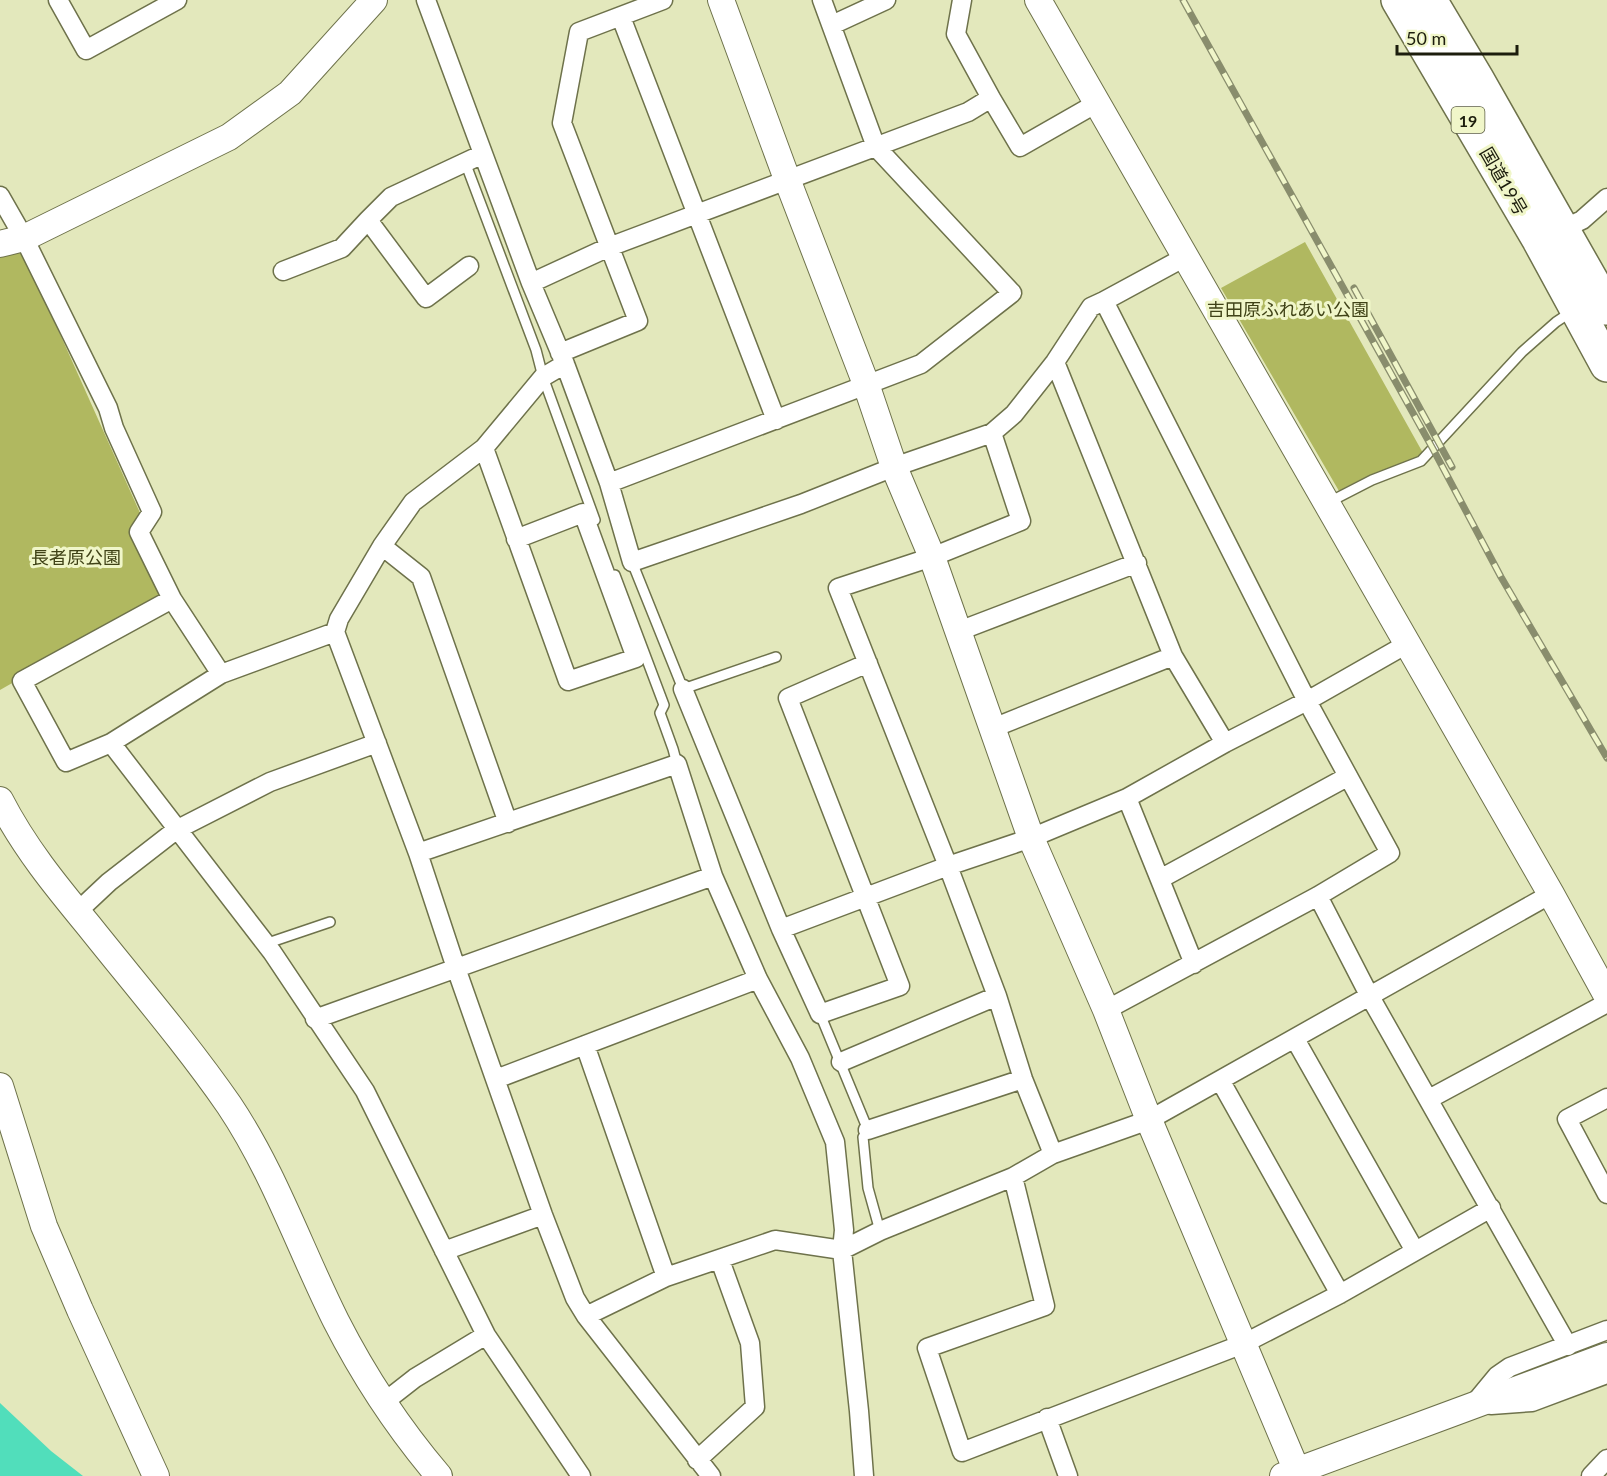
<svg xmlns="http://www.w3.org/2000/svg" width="1607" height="1476" viewBox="0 0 1607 1476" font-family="Lato,'Noto Sans JP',sans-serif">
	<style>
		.green { fill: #b0b860 }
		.water { fill: #51debb }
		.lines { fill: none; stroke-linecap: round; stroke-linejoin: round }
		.lane-casing { stroke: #6e724b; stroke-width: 12 }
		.street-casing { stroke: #6e724b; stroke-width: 21 }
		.secondary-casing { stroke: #6e724b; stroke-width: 28 }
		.highway-casing { stroke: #6e724b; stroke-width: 36 }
		.lane { stroke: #fff; stroke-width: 9 }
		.street { stroke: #fff; stroke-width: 18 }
		.secondary { stroke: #fff; stroke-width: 26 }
		.highway { stroke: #fff; stroke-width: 33 }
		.rail-casing { stroke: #898d6d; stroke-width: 7 }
		.rail { stroke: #f0f6c9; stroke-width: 4.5; stroke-dasharray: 14; stroke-linecap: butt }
		.labels { text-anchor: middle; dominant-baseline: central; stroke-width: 6; stroke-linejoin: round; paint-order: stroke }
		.shield { fill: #f0f6c9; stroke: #5c5e45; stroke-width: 1.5 }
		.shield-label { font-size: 16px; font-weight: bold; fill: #1c1d0d }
		.street-label { font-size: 18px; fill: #1c1d0d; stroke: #f0f6c9 }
		.park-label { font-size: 18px; fill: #404317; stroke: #f0f6c9 }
	</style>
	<rect width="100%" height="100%" fill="#e3e8bc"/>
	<!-- green -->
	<path class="green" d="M 1305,242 L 1423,453 C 1412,464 1398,465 1383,470 C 1368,475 1354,483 1339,491 L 1221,288 Z
		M 17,251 L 26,258 L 149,533 L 168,594 L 0,690 L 0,254 Z"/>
	<!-- water -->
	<path class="water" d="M 0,1403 L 51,1451 L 83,1476 L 0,1476 Z"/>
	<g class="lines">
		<defs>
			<path id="lane" d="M 465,162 L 536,350 L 543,377 L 595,520
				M 1337,498 L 1372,480 L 1421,461 L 1522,352 L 1556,322 L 1571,312
				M 632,562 L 683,689 L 776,657
				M 615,575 L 664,705 L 660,713 L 673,749 L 677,764
				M 265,944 L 330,922
				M 820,1014 L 868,1130 L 863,1137 L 868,1188 L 880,1231"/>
			<path id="street" d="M 58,0 L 86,50 L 177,0
				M 426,0 L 531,283 L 565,364 L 609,483 L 632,562 L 801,504 L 894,467 L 992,433 L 1014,414 L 1055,362 L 1091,307 L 1104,301 L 1185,257
				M 962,0 L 956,34 L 991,98 L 1020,147 L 1097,103
				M 621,17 L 776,420
				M 832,25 L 886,0
				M 0,196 L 24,238 L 108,408 L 114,428 L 152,512 L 139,532 L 172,599
				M 1557,232 L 1582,220 L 1607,198
				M 469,266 L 426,298 L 368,220 L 391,197 L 483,154
				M 283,271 L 342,248 L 368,220
				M 531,283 L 609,247 L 968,112 L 991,98
				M 1104,301 L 1307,701 L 1390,853 L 1318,896 L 1106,1010
				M 560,353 L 638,321 L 562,123 L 579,32 L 663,0
				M 1055,362 L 1173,656 L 1225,743
				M 565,364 L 543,377 L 484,448 L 413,502 L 382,546 L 339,619 L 335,632 L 418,853 L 456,968 L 543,1215 L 575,1298 L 586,1316 L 711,1476
				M 992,433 L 1021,521 L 932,557 L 838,588 L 948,866 L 997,996 L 1023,1079 L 1053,1154
				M 484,448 L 568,681 L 636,658 L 583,513 L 516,539
				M 609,483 L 921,364 L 1012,293 L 876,147 L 822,0
				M 382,546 L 421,577 L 508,823
				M 959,631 L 1137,563
				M 221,674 L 172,599 L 22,681 L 66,762 L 111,743 L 221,674 L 335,632
				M 683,689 L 781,929 L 820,1014 L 900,986 L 788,698 L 868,663
				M 993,728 L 1173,656
				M 111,743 L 272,952 L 365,1091 L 486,1335 L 581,1476
				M 1127,798 L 1194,964
				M 418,853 L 677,764 L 713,876 L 758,979 L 800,1058 L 835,1142 L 844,1230 L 842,1250 L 859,1411 L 864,1476
				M 1160,879 L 1347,777
				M 1318,896 L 1369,995 L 1568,1346
				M 77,912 L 109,882 L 176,830 L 270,782 L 377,743
				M 781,929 L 948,866 L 1031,838 L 1127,798 L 1225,743 L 1307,701 L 1407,644
				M 315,1019 L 713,876
				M 1295,1039 L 1415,1251
				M 585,1045 L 666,1277
				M 841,1062 L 997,996
				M 496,1079 L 758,979
				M 1220,1080 L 1340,1294
				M 1607,1098 L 1567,1119 L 1607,1194
				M 1429,1099 L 1607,1003
				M 868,1130 L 1023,1079
				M 1013,1177 L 1045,1306 L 927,1348 L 962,1452 L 1243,1344 L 1340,1294 L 1491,1208
				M 444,1251 L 543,1215
				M 586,1316 L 666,1277 L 775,1240 L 842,1250 L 880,1231 L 1013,1177 L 1053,1154 L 1149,1120 L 1551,894
				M 383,1403 L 415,1378 L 486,1335
				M 1473,1405 L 1497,1376 L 1510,1367 L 1607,1330
				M 1491,1405 L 1532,1402 L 1607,1374
				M 1047,1418 L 1068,1476
				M 697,1460 L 755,1407 L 750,1343 L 720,1260
				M 1591,1476 L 1607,1459"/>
			<path id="secondary" d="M 721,0 L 787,179 L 866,384 L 894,467 L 932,557 L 1031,838 L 1106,1010 L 1149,1120 L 1299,1476
				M 1038,0 L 1551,894 L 1607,996
				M 0,244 L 24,238 L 229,137 L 290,93 L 374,0
				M 0,800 C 24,847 56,886 89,926 C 136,985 186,1043 229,1105 C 274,1172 300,1249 336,1321 C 364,1376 399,1429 439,1476
				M 0,1086 L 44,1226 L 80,1310 L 156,1476
				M 1283,1476 L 1607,1356"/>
			<path id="highway" d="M 1398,0 L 1539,240 L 1607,365
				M 1430,0 L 1477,79 L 1607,308"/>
		</defs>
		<!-- lane casing -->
		<use href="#lane" class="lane-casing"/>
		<!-- street casing -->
		<use href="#street" class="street-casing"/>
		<!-- secondary casing -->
		<use href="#secondary" class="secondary-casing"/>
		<!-- highway casing -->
		<use href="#highway" class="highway-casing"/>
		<!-- lane -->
		<use href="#lane" class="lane"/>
		<!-- street -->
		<use href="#street" class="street"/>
		<!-- secondary -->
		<use href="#secondary" class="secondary"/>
		<!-- highway -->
		<use href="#highway" class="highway"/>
		<defs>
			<path id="rail" d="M 1183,0 L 1433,449 L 1501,577 L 1607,758
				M 1354,288 L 1452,467"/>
		</defs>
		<!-- rail casing -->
		<use href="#rail" class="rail-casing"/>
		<!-- rail -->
		<use href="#rail" class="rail"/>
	</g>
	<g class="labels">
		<!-- shield labels -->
		<rect class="shield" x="1451.5" y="107" width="33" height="26" rx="4.5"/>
		<g class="shield-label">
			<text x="1468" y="120">19</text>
		</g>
		<!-- street labels -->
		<g class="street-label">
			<text transform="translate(1504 181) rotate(60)">国道19号</text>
		</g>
		<!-- park labels -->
		<g class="park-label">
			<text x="1288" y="309">吉田原ふれあい公園</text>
			<text x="76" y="557">長者原公園</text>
		</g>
	</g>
	<!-- scale -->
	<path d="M1397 45v9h120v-9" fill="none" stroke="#1c1d0d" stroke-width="3"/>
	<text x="1406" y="45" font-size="18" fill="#1c1d0d" stroke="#f0f6c9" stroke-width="4.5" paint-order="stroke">50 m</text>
</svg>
